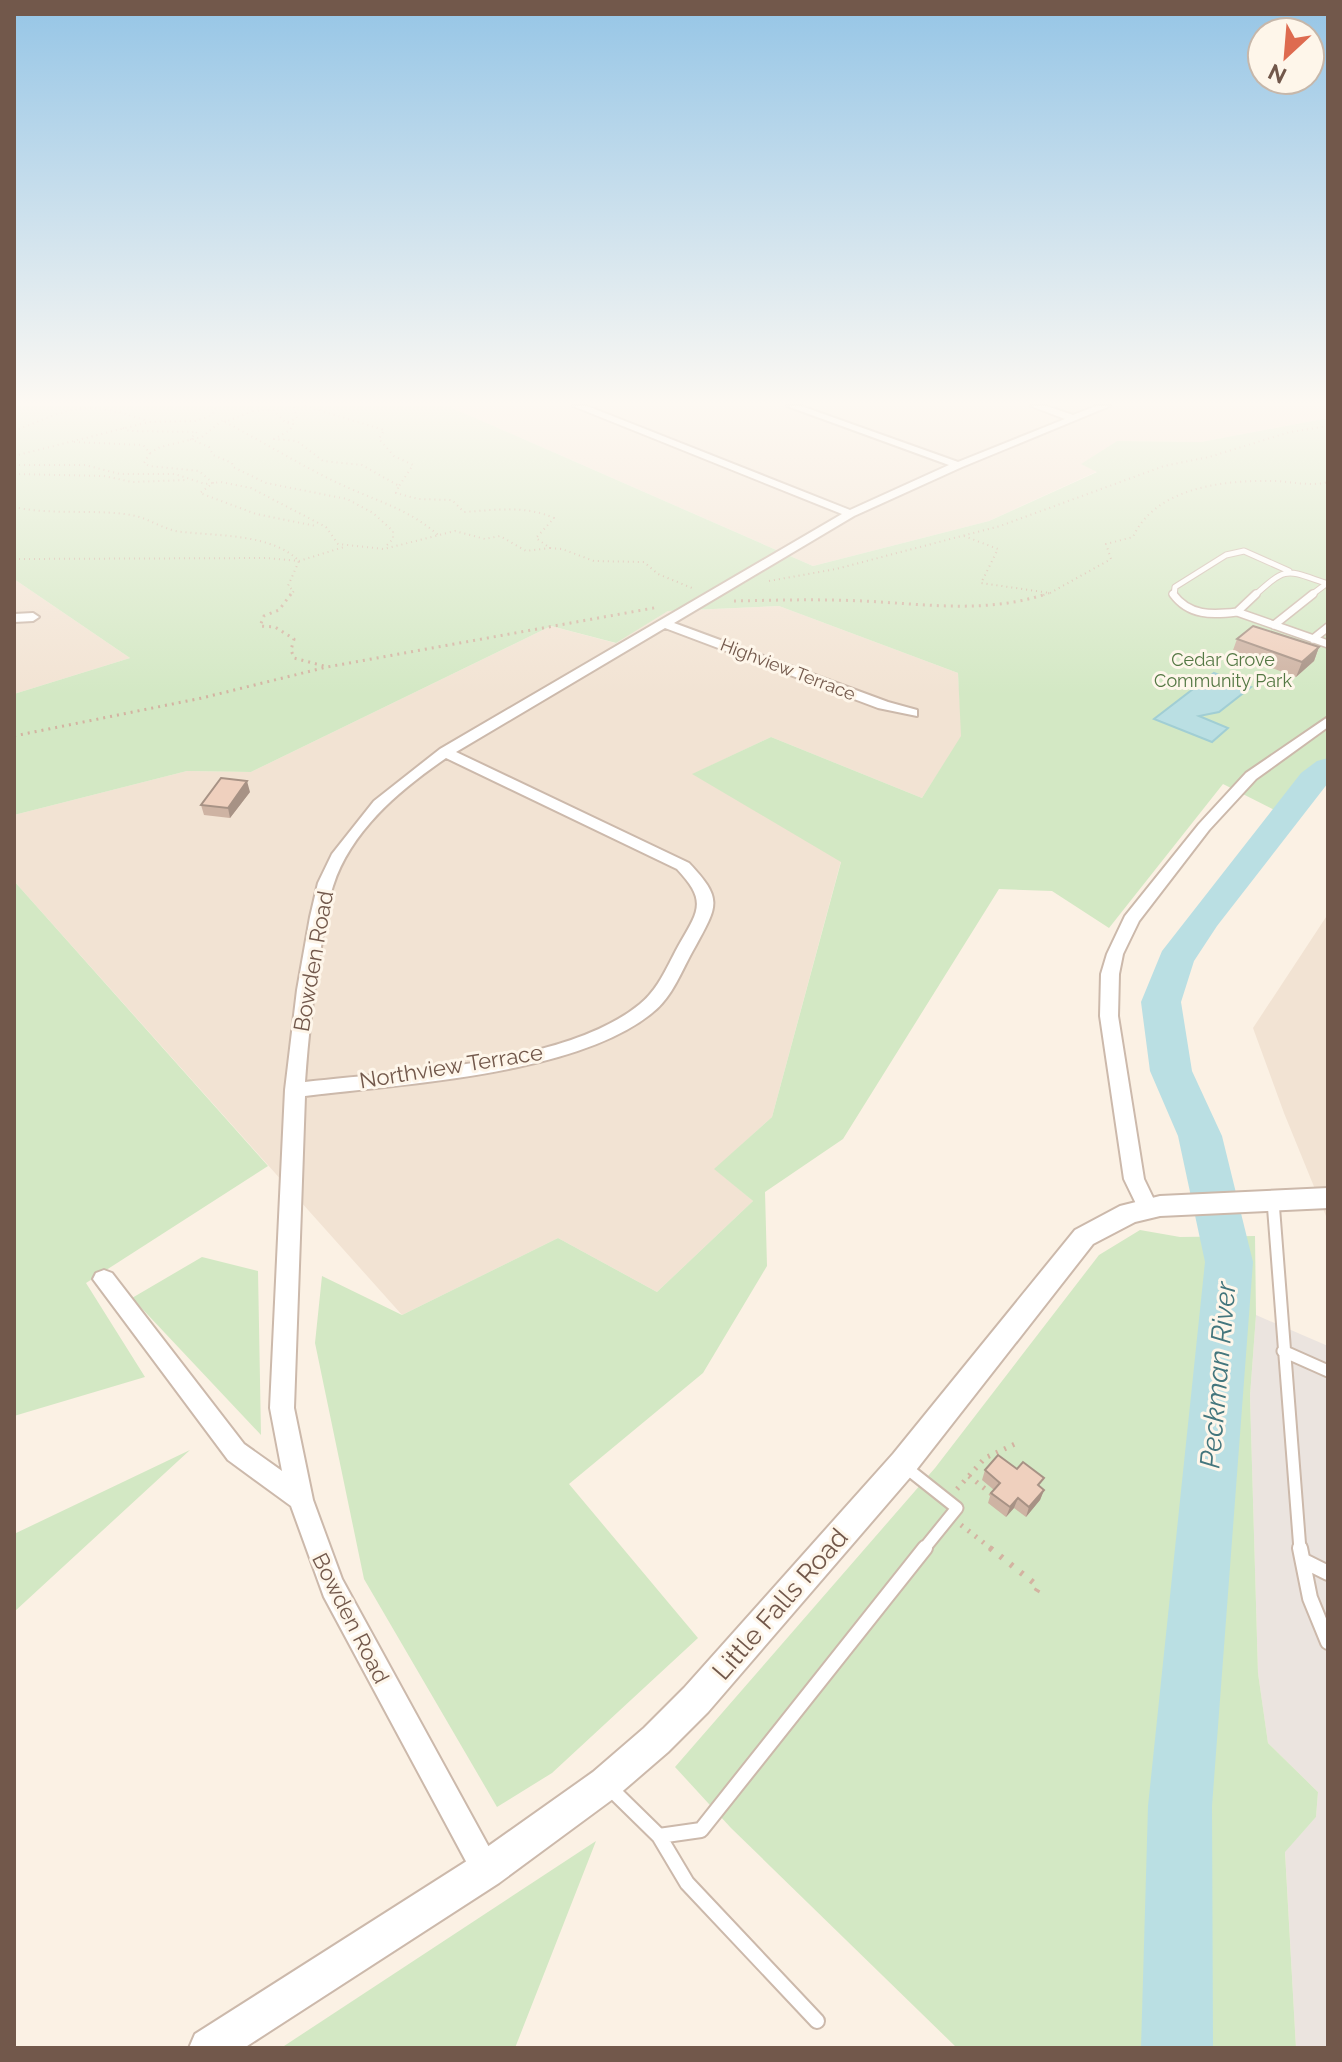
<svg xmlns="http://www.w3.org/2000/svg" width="1342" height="2062" viewBox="0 0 1342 2062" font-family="Raleway,sans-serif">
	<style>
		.residential { fill: #f2e3d3 }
		.industrial { fill: #ebe4df }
		.green { fill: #d3e8c4 }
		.water { fill: #badfe3; stroke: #a1ced4; stroke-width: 2 }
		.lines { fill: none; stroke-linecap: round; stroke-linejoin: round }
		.river { fill: #badfe3; fill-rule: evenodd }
		.service-far3-casing { stroke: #ccb9ab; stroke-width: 7 }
		.service-far2-casing { stroke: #ccb9ab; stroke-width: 10 }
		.service-far1-casing { stroke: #ccb9ab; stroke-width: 15 }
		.service-casing { stroke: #ccb9ab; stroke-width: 18 }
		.minor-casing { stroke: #ccb9ab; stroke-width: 4 }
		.tertiary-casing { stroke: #ccb9ab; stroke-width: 4 }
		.path-far3 { stroke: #d3b3a1; stroke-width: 2; stroke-dasharray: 1 4; stroke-linecap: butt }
		.path-far2 { stroke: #d3b3a1; stroke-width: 3; stroke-dasharray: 2 5; stroke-linecap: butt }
		.path-far1 { stroke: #d3b3a1; stroke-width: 5; stroke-dasharray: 2 7; stroke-linecap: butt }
		.path { stroke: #d3b3a1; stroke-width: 6; stroke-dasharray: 3 10; stroke-linecap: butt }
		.service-far3 { stroke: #fff; stroke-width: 5 }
		.service-far2 { stroke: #fff; stroke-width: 7 }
		.service-far1 { stroke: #fff; stroke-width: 11 }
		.service { stroke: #fff; stroke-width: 14 }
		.minor { fill: #fff; fill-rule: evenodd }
		.tertiary { fill: #fff; fill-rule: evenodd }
		.wall { fill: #ceb3a3 }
		.shaded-wall { fill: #a79285 }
		.building { fill: #efd0be; stroke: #a79285; stroke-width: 2 }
		.labels { text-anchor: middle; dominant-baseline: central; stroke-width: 6; stroke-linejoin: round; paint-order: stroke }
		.far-park-label { font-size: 18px; fill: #547844; stroke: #fef6ea }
		.far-street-label { font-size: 18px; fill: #72584b; stroke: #fef6ea }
		.street-label { font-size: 22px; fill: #72584b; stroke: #fef6ea }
		.near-street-label { font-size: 26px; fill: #72584b; stroke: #fef6ea }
		.near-water-label { font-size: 28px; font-style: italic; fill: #43767d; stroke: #fef6ea }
	</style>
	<rect width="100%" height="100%" fill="#fbf1e4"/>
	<!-- residential -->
	<path class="residential" d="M 448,406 L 1328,406 L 1328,418 L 1201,442 L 1117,441 L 1082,464 L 1098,471 L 989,521 L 813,566 Z
		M 14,579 L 130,658 L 14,694 Z
		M 779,606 L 958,673 L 962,736 L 922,798 L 771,737 L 693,774 L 841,861 L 772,1117 L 715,1169 L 753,1201 L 657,1292 L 558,1238 L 402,1315 L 14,881 L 14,815 L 187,771 L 251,772 L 551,626 L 615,643 L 668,611 Z
		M 1328,914 L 1328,1221 L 1284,1113 L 1253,1028 Z"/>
	<!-- industrial -->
	<path class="industrial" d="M 1256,1315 L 1328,1346 L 1328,2048 L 1296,2048 L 1285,1851 L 1316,1817 L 1318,1792 L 1268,1743 L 1258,1673 L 1250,1396 Z"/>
	<!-- green -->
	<path class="green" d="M 14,406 L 448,406 L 813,566 L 989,521 L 1097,472 L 1081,464 L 1117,441 L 1201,442 L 1328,418 L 1328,781 L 1314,792 L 1290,818 L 1223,784 L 1109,928 L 1052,891 L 999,889 L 843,1139 L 765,1192 L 767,1266 L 703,1373 L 569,1484 L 698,1638 L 552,1773 L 497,1807 L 364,1579 L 315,1343 L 322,1276 L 402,1315 L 558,1238 L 657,1292 L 753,1201 L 714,1169 L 772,1117 L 841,862 L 692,774 L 771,737 L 922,798 L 961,736 L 958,673 L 779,606 L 668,611 L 616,643 L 551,626 L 251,772 L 187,771 L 14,815 L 14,694 L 130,658 L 14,579 Z
		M 14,881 L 268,1166 L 86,1283 L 145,1377 L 14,1416 Z
		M 1140,1230 L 1180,1237 L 1255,1236 L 1256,1315 L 1250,1396 L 1258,1673 L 1268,1743 L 1318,1792 L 1316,1817 L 1285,1852 L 1296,2048 L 957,2048 L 731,1828 L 675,1767 L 935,1468 L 1099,1255 Z
		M 202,1257 L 258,1271 L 261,1435 L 132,1298 Z
		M 190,1450 L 14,1612 L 14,1534 Z
		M 596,1841 L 515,2048 L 281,2048 Z"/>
	<!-- water -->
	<path class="water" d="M 1214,673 L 1251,687 L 1219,712 L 1199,716 L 1228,728 L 1212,742 L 1154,719 Z"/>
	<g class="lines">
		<!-- river -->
		<path class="river" d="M 1328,758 L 1328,783 L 1217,926 L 1194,961 L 1181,1002 L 1192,1071 L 1222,1136 L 1253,1262 L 1212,1806 L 1213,2048 L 1141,2048 L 1148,1806 L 1205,1262 L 1178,1136 L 1150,1071 L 1141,1002 L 1162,951 L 1301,773 L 1317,761 Z"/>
		<defs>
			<path id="service-far3" d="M 1174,596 L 1175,587 L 1226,555 L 1244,551 L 1289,571
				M 1254,596 C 1288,565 1286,570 1328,584
				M 1310,596 L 1326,584"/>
			<path id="service-far2" d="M 1173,594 C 1189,616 1212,615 1237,612
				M 1256,594 L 1237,612 L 1328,644
				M 1274,625 L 1313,594
				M 1313,639 L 1328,627"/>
			<path id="service-far1" d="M 1273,1201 L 1300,1550
				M 1283,1351 L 1328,1371
				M 904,1466 L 957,1508 L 923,1550"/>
			<path id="service" d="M 1300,1548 L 1310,1598 L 1328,1642
				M 1304,1561 L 1328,1573
				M 611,1789 L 659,1836 L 701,1830 L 925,1548
				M 659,1836 L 687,1883 L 817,2021"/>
			<path id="minor" d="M 573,406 L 587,406 L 850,510 L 949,465 L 787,406 L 801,406 L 958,462 L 1065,419 L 1031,406 L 1046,406 L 1073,415 L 1096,406 L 1110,406 L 962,467 L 854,516 L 674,623 L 888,702 L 917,710 L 917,716 L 878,708 L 665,628 L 456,752 L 689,863 C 723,899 718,905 695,947 C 682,969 673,997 652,1013 C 576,1075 401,1084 305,1096 L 294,1408 L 313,1500 L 342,1579 L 496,1860 L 501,1870 L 496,1880 L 486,1885 L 476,1880 L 324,1597 L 291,1506 L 228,1460 L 93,1279 L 96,1273 L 104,1270 L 112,1273 L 244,1444 L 282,1471 L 270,1408 L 285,1090 L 297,990 L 310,917 L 318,883 L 332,854 L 374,801 L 440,749 L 842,514 ZM 446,758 L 677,869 C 706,900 700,909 680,943 C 668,964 659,989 640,1004 C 566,1065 400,1071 305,1082 C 308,1038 313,995 320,953 C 324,930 326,907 333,886 C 351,830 400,790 446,758 Z
				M 14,614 L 33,613 L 39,617 L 33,621 L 14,622 Z
				M 1328,717 L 1328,727 L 1256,779 L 1209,830 L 1139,921 L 1123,954 L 1119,974 L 1118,1016 L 1144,1179 L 1158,1208 L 1155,1214 L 1148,1216 L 1141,1214 L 1124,1179 L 1100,1016 L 1101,974 L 1107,954 L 1125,916 L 1199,824 L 1246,773 Z"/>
			<path id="tertiary" d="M 1328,1188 L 1328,1208 L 1160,1216 L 1135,1222 L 1093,1244 L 913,1474 L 708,1712 L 668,1752 L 617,1796 L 499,1883 L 244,2048 L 189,2048 L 195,2034 L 473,1857 L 593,1772 L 644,1728 L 684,1688 L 893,1454 L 1075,1230 L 1120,1206 L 1160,1196 Z"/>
		</defs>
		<!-- service-far3 casing -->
		<use href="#service-far3" class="service-far3-casing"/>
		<!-- service-far2 casing -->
		<use href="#service-far2" class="service-far2-casing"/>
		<!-- service-far1 casing -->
		<use href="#service-far1" class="service-far1-casing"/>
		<!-- service casing -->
		<use href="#service" class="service-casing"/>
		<!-- minor casing -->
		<use href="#minor" class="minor-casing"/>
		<!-- tertiary casing -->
		<use href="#tertiary" class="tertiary-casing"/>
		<!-- path-far3 -->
		<path class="path-far3" d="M 305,406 L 384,430 L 379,439 L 394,456 L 413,465 L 399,486
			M 253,411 L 273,410 L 286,423 L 293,424 L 290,430 L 274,439 L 297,441 L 323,461 L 362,465 L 399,486 L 396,493 L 418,499 L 452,500 L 464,512 C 495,510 525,505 554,518 L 536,538 L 550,548 L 562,549 L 594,561 L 644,562 L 658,574 L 692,588
			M 225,422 C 267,444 308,470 351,489 C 383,503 411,511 438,535
			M 288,422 L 297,418 L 293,406
			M 123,428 L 129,431 L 197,432 L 190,439 L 209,447 L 213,455 L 232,463 L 233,467 L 266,483 L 347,499 L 373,513 L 393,531 L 393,539 L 385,547
			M 14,431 C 75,407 83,399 147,421
			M 74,442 L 143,445 L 150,453 L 144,463 L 149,466 L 199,471 L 213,483 L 200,493 L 256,514 L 316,526
			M 150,453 L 160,447 L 202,437 L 224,419 L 225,422 L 253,411
			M 14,456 L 149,422 L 196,421 L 212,415 L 216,406
			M 14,465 L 85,465 L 120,474 L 175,474 L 205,484 L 221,482 L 251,488 L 326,527 L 338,544 L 384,549 L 455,531 L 485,539 L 500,536 L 526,551 L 550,548
			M 14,474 L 104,476 L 132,482 L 187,480
			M 14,507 C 54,516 99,508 136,516 C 152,520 166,531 183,532 C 219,536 272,534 299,561 L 288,586 L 294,591 L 290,596
			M 964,536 L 998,549 L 981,583 L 1050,593 L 1040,596
			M 14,559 L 267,558 L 299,561 L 344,547
			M 769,581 L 836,569 L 1000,526 L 1164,466 L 1209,457 L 1290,432 L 1328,426
			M 1050,593 L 1111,559 L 1106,544 L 1133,537 C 1155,488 1223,480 1271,481 C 1291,481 1309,487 1328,482"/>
		<!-- path-far2 -->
		<path class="path-far2" d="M 291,594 L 279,610 L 264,616 L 260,626 L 275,627 L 294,639 L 291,650 L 294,658 L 324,666
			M 734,601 C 777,600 820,599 863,601 C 925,604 986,614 1046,594
			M 14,736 L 202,698 L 327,667 L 659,607"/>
		<!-- path-far1 -->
		<path class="path-far1" d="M 969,1476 L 994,1496
			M 957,1489 L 985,1458 L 1017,1443
			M 961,1525 L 993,1550"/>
		<!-- path -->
		<path class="path" d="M 990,1548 L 1039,1587 L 1036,1592"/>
		<!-- service-far3 -->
		<use href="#service-far3" class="service-far3"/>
		<!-- service-far2 -->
		<use href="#service-far2" class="service-far2"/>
		<!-- service-far1 -->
		<use href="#service-far1" class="service-far1"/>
		<!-- service -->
		<use href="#service" class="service"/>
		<!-- minor -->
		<use href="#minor" class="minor"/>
		<!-- tertiary -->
		<use href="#tertiary" class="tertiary"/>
	</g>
	<!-- wall -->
	<path class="wall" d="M 1237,639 L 1319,647 L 1314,661 L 1296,677 L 1232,653 Z
		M 250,792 L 230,818 L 204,815 L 201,805 Z
		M 1017,1469 L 1044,1490 L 1040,1500 L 1026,1517 L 1014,1508 L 1006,1517 L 988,1503 L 991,1493 L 994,1490 L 982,1480 L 985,1470 Z"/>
	<!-- shaded-wall -->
	<path class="shaded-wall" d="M 1319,647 L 1314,661 L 1296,677 L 1302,662 Z
		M 247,781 L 250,792 L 230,818 L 228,808 Z
		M 1044,1490 L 1040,1500 L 1026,1517 L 1029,1507 Z
		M 1018,1498 L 1014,1508 L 1006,1517 L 1010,1507 Z"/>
	<!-- building -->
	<path class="building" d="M 1253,626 L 1319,647 L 1302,662 L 1237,639 Z
		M 221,778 L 247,781 L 228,808 L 201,805 Z
		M 998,1455 L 1017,1469 L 1023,1462 L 1044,1478 L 1038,1485 L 1044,1490 L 1029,1507 L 1018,1498 L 1010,1507 L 991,1493 L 1000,1483 L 985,1470 Z"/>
	<!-- sky -->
	<linearGradient id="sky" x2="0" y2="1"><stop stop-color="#95c5e6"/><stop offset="0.58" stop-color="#fdf9f3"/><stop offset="1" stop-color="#fdf9f3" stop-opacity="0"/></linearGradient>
	<rect width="1342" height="695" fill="url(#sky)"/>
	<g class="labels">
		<!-- far-park labels -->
		<g class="far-park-label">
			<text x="1223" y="659">Cedar Grove<tspan x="1223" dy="21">Community Park</tspan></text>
		</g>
		<!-- far-street labels -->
		<g class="far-street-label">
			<text transform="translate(788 669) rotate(21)">Highview Terrace</text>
		</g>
		<!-- street labels -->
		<g class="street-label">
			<text transform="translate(313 961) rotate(-80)">Bowden Road</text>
			<text transform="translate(451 1066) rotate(-9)">Northview Terrace</text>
			<text transform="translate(351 1618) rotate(63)">Bowden Road</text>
		</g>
		<!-- near-street labels -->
		<g class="near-street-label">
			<text transform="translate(780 1604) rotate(-49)">Little Falls Road</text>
		</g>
		<!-- near-water labels -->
		<g class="near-water-label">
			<text transform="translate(1218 1375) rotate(-85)">Peckman River</text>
		</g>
	</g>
	<!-- border -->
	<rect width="1342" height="2062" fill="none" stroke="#72584b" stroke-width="32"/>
	<!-- north arrow -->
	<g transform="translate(1286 56) rotate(206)"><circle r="38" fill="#fef6ea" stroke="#c6b7aa" stroke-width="2"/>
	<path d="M0-6L14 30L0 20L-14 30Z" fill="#de6b50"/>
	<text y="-12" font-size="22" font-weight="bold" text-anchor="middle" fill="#72584b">N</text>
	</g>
</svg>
